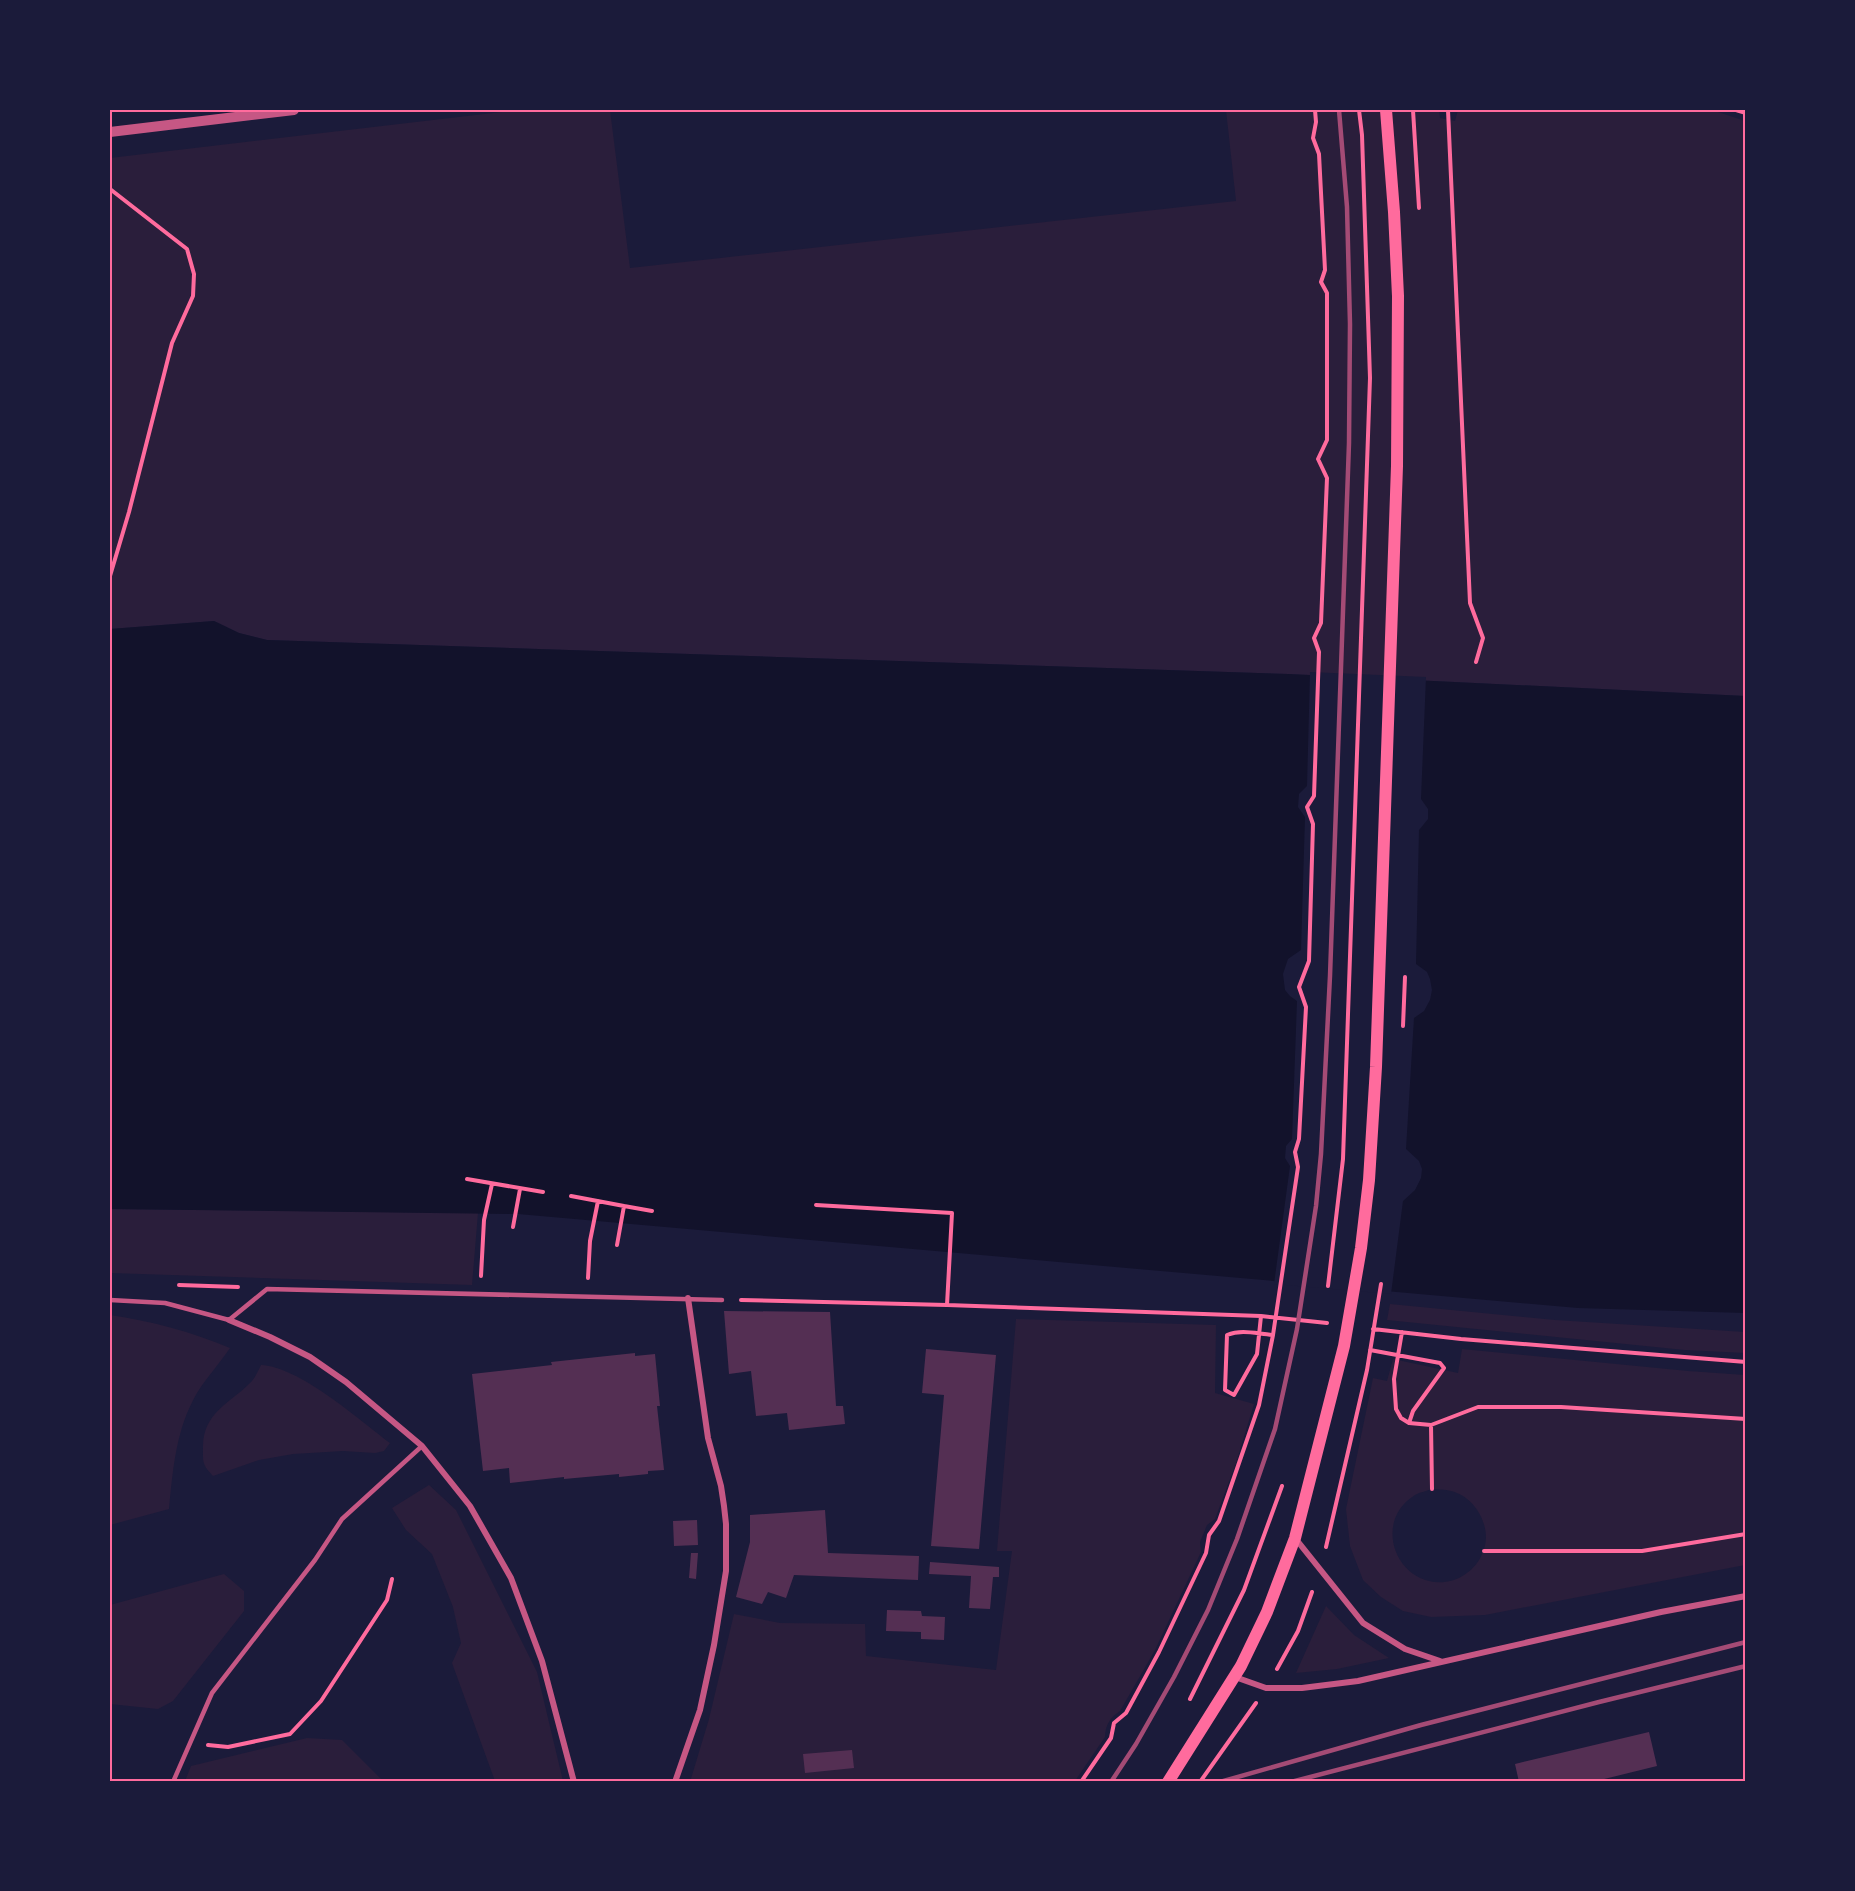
<svg xmlns="http://www.w3.org/2000/svg" width="1855" height="1891" viewBox="0 0 1855 1891" font-family="Poppins,sans-serif">
	<style>
		.green { fill: #2a1e3b; fill-rule: evenodd }
		.water { fill: #12122b }
		.pier { fill: #1b1b3a }
		.building { fill: #542f53 }
		.lines { fill: none; stroke-linecap: round; stroke-linejoin: round }
		.path { stroke: #ff6b9d; stroke-width: 4 }
		.service { stroke: #c65784; stroke-width: 4.5 }
		.minor { stroke: #c65784; stroke-width: 6 }
		.tertiary { stroke: #c65784; stroke-width: 10 }
		.secondary { stroke: #ff6b9d; stroke-width: 12 }
		.rail { stroke: #a44b75; stroke-width: 4.5 }
		.neatline { fill: none; stroke: #ff6b9d; stroke-width: 2 }
	</style>
	<rect width="100%" height="100%" fill="#1b1b3a"/>
	<!-- green -->
	<path class="green" d="M 519,110 L 610,110 L 630,268 L 1236,201 L 1226,110 L 1439,110 L 1440,118 L 1455,121 L 1458,110 L 1712,110 L 1745,121 L 1745,696 L 1288,674 L 267,640 L 239,633 L 214,621 L 110,629 L 110,158 Z
		M 110,1209 L 478,1213 L 472,1285 L 110,1273 Z
		M 1390,1304 L 1555,1320 L 1745,1332 L 1745,1353 L 1685,1350 L 1387,1320 Z
		M 110,1315 C 151,1321 192,1332 230,1348 C 220,1363 207,1377 197,1393 C 176,1429 173,1468 169,1509 L 110,1525 Z
		M 1016,1319 L 1216,1325 L 1215,1393 L 1254,1404 L 1236,1463 L 1215,1519 L 1207,1525 L 1200,1542 L 1201,1552 L 1155,1650 L 1120,1711 C 1110,1717 1105,1726 1105,1737 L 1075,1781 L 690,1782 L 709,1719 L 734,1614 L 780,1623 L 865,1624 L 866,1656 L 996,1670 L 1012,1551 L 997,1551 Z
		M 1462,1349 L 1688,1371 L 1745,1375 L 1745,1565 L 1485,1615 L 1431,1617 L 1403,1611 L 1381,1597 L 1363,1580 L 1350,1546 L 1346,1509 L 1373,1378 L 1387,1381 L 1393,1359 L 1458,1373 ZM 1432,1489 C 1438,1490 1445,1489 1451,1491 C 1476,1497 1493,1528 1483,1552 C 1478,1565 1468,1575 1454,1580 C 1401,1596 1368,1524 1415,1495 C 1420,1492 1427,1491 1432,1489 Z
		M 261,1365 C 300,1367 358,1419 390,1443 L 384,1451 L 375,1453 L 343,1451 L 293,1454 L 259,1460 L 213,1476 C 202,1464 203,1463 203,1447 C 203,1412 231,1403 251,1382 C 255,1378 258,1371 261,1365 Z
		M 429,1485 L 456,1510 L 537,1672 L 563,1781 L 495,1781 L 452,1663 L 461,1643 L 453,1607 L 432,1554 L 406,1530 L 392,1508 Z
		M 224,1574 L 244,1591 L 244,1611 L 173,1701 L 158,1709 L 110,1704 L 110,1605 Z
		M 1326,1606 L 1354,1635 L 1389,1658 L 1337,1669 L 1296,1673 Z
		M 307,1738 L 342,1740 L 383,1781 L 185,1781 L 191,1766 Z"/>
	<!-- water -->
	<path class="water" d="M 214,621 L 239,633 L 267,640 L 1288,674 L 1745,696 L 1745,1313 L 1578,1308 L 518,1214 L 110,1209 L 110,629 Z"/>
	<!-- pier -->
	<path class="pier" d="M 1310,672 L 1426,677 L 1421,799 L 1428,809 L 1428,819 L 1419,830 L 1416,964 L 1427,972 L 1430,979 L 1432,990 L 1430,1000 L 1424,1011 L 1414,1018 L 1406,1149 L 1419,1161 L 1422,1169 L 1421,1178 L 1415,1190 L 1403,1201 L 1391,1294 L 1274,1284 L 1290,1166 L 1285,1158 L 1286,1146 L 1292,1139 L 1297,1001 L 1290,996 L 1285,990 L 1283,974 L 1288,959 L 1301,950 L 1305,817 L 1298,807 L 1299,794 L 1307,786 Z"/>
	<!-- building -->
	<path class="building" d="M 724,1311 L 830,1312 L 836,1406 L 843,1406 L 845,1424 L 789,1430 L 787,1413 L 756,1416 L 751,1371 L 729,1374 Z
		M 926,1349 L 996,1355 L 979,1549 L 931,1546 L 944,1395 L 922,1393 Z
		M 635,1353 L 635,1356 L 655,1354 L 660,1406 L 657,1406 L 664,1470 L 648,1471 L 648,1474 L 619,1477 L 619,1474 L 564,1479 L 564,1477 L 510,1483 L 509,1468 L 483,1471 L 472,1374 L 552,1365 L 551,1362 Z
		M 825,1510 L 828,1553 L 919,1556 L 918,1580 L 794,1575 L 786,1598 L 768,1592 L 762,1604 L 736,1597 L 750,1542 L 750,1515 Z
		M 697,1520 L 698,1545 L 674,1546 L 673,1521 Z
		M 691,1553 L 698,1553 L 696,1579 L 689,1578 Z
		M 930,1562 L 999,1567 L 999,1577 L 993,1577 L 990,1609 L 969,1608 L 971,1576 L 929,1574 Z
		M 887,1610 L 921,1611 L 922,1616 L 945,1617 L 944,1640 L 921,1639 L 921,1632 L 886,1631 Z
		M 1649,1732 L 1657,1766 L 1592,1782 L 1519,1782 L 1515,1764 Z
		M 852,1750 L 854,1768 L 805,1773 L 803,1754 Z"/>
	<g class="lines">
		<!-- path -->
		<path class="path" d="M 1413,110 L 1419,208
			M 1448,110 L 1470,603 L 1483,638 L 1476,662
			M 1736,110 L 1746,113
			M 110,189 L 187,249 L 194,274 L 193,296 L 172,343 L 129,512 L 110,576
			M 1403,1026 L 1405,977
			M 467,1179 L 543,1192
			M 571,1196 L 624,1206 L 617,1245
			M 816,1205 L 952,1213 L 947,1305
			M 624,1206 L 652,1211
			M 513,1227 L 520,1189
			M 481,1276 L 484,1220 L 492,1184
			M 588,1278 L 590,1241 L 598,1201
			M 179,1285 L 238,1287
			M 1328,1286 L 1343,1159 L 1370,378 L 1362,135 L 1359,110
			M 741,1300 L 947,1305 L 1261,1316 L 1327,1323
			M 1261,1316 L 1257,1354 L 1234,1395 L 1225,1390 L 1227,1335 C 1242,1329 1257,1334 1273,1335
			M 1373,1329 L 1461,1339 L 1746,1362
			M 1402,1332 L 1394,1379 L 1396,1409 L 1401,1418 L 1409,1423 L 1431,1425 L 1478,1407 L 1561,1407 L 1746,1419
			M 1370,1350 L 1440,1363 L 1444,1368 L 1413,1411 L 1409,1423
			M 1431,1425 L 1432,1489
			M 1326,1547 L 1367,1370 L 1381,1284
			M 1484,1551 L 1642,1551 L 1746,1534
			M 1277,1669 L 1298,1631 L 1312,1592
			M 1190,1699 L 1244,1590 L 1282,1486
			M 208,1745 L 228,1747 L 290,1734 L 321,1701 L 387,1600 L 392,1579
			M 1081,1782 L 1111,1738 L 1114,1723 L 1126,1713 L 1159,1652 L 1206,1553 L 1209,1535 L 1219,1521 L 1259,1405 L 1273,1335 L 1298,1167 L 1295,1152 L 1299,1139 L 1306,1007 L 1299,987 L 1309,961 L 1313,824 L 1307,807 L 1314,796 L 1319,652 L 1314,638 L 1321,623 L 1327,478 L 1318,459 L 1327,440 L 1327,293 L 1321,282 L 1325,270 L 1319,154 L 1313,138 L 1316,122 L 1315,110
			M 1200,1782 L 1256,1703"/>
		<!-- service -->
		<path class="service" d="M 110,1300 L 165,1303 L 229,1320 L 267,1289 L 722,1300
			M 173,1782 L 212,1693 L 315,1560 L 342,1519 L 422,1446"/>
		<!-- minor -->
		<path class="minor" d="M 229,1320 L 270,1337 L 310,1357 L 346,1382 L 422,1446 L 470,1506 L 511,1578 L 542,1661 L 574,1782
			M 1295,1538 L 1363,1623 L 1405,1649 L 1440,1661
			M 1235,1677 L 1266,1688 L 1302,1688 L 1358,1681 L 1661,1612 L 1746,1596
			M 675,1782 L 700,1710 L 714,1645 L 726,1571 L 726,1524 L 724,1506 L 721,1486 L 708,1438 L 688,1298"/>
		<!-- tertiary -->
		<path class="tertiary" d="M 110,132 L 294,110"/>
		<!-- secondary -->
		<path class="secondary" d="M 1168,1782 L 1241,1666 L 1267,1612 L 1295,1538 L 1344,1346 L 1361,1248 L 1369,1180 L 1376,1067 L 1397,466 L 1398,296 L 1394,212 L 1386,110"/>
		<!-- rail -->
		<path class="rail" d="M 1111,1782 L 1136,1744 L 1174,1677 L 1208,1610 L 1237,1539 L 1275,1429 L 1297,1329 L 1316,1206 L 1321,1154 L 1330,976 L 1349,443 L 1350,324 L 1347,207 L 1339,110
			M 1220,1782 L 1421,1725 L 1746,1642
			M 1291,1782 L 1599,1702 L 1746,1666"/>
	</g>
	<!-- border -->
	<rect width="1855" height="1891" fill="none" stroke="#1b1b3a" stroke-width="222"/>
	<rect x="111" y="111" width="1633" height="1669" class="neatline"/>
</svg>
